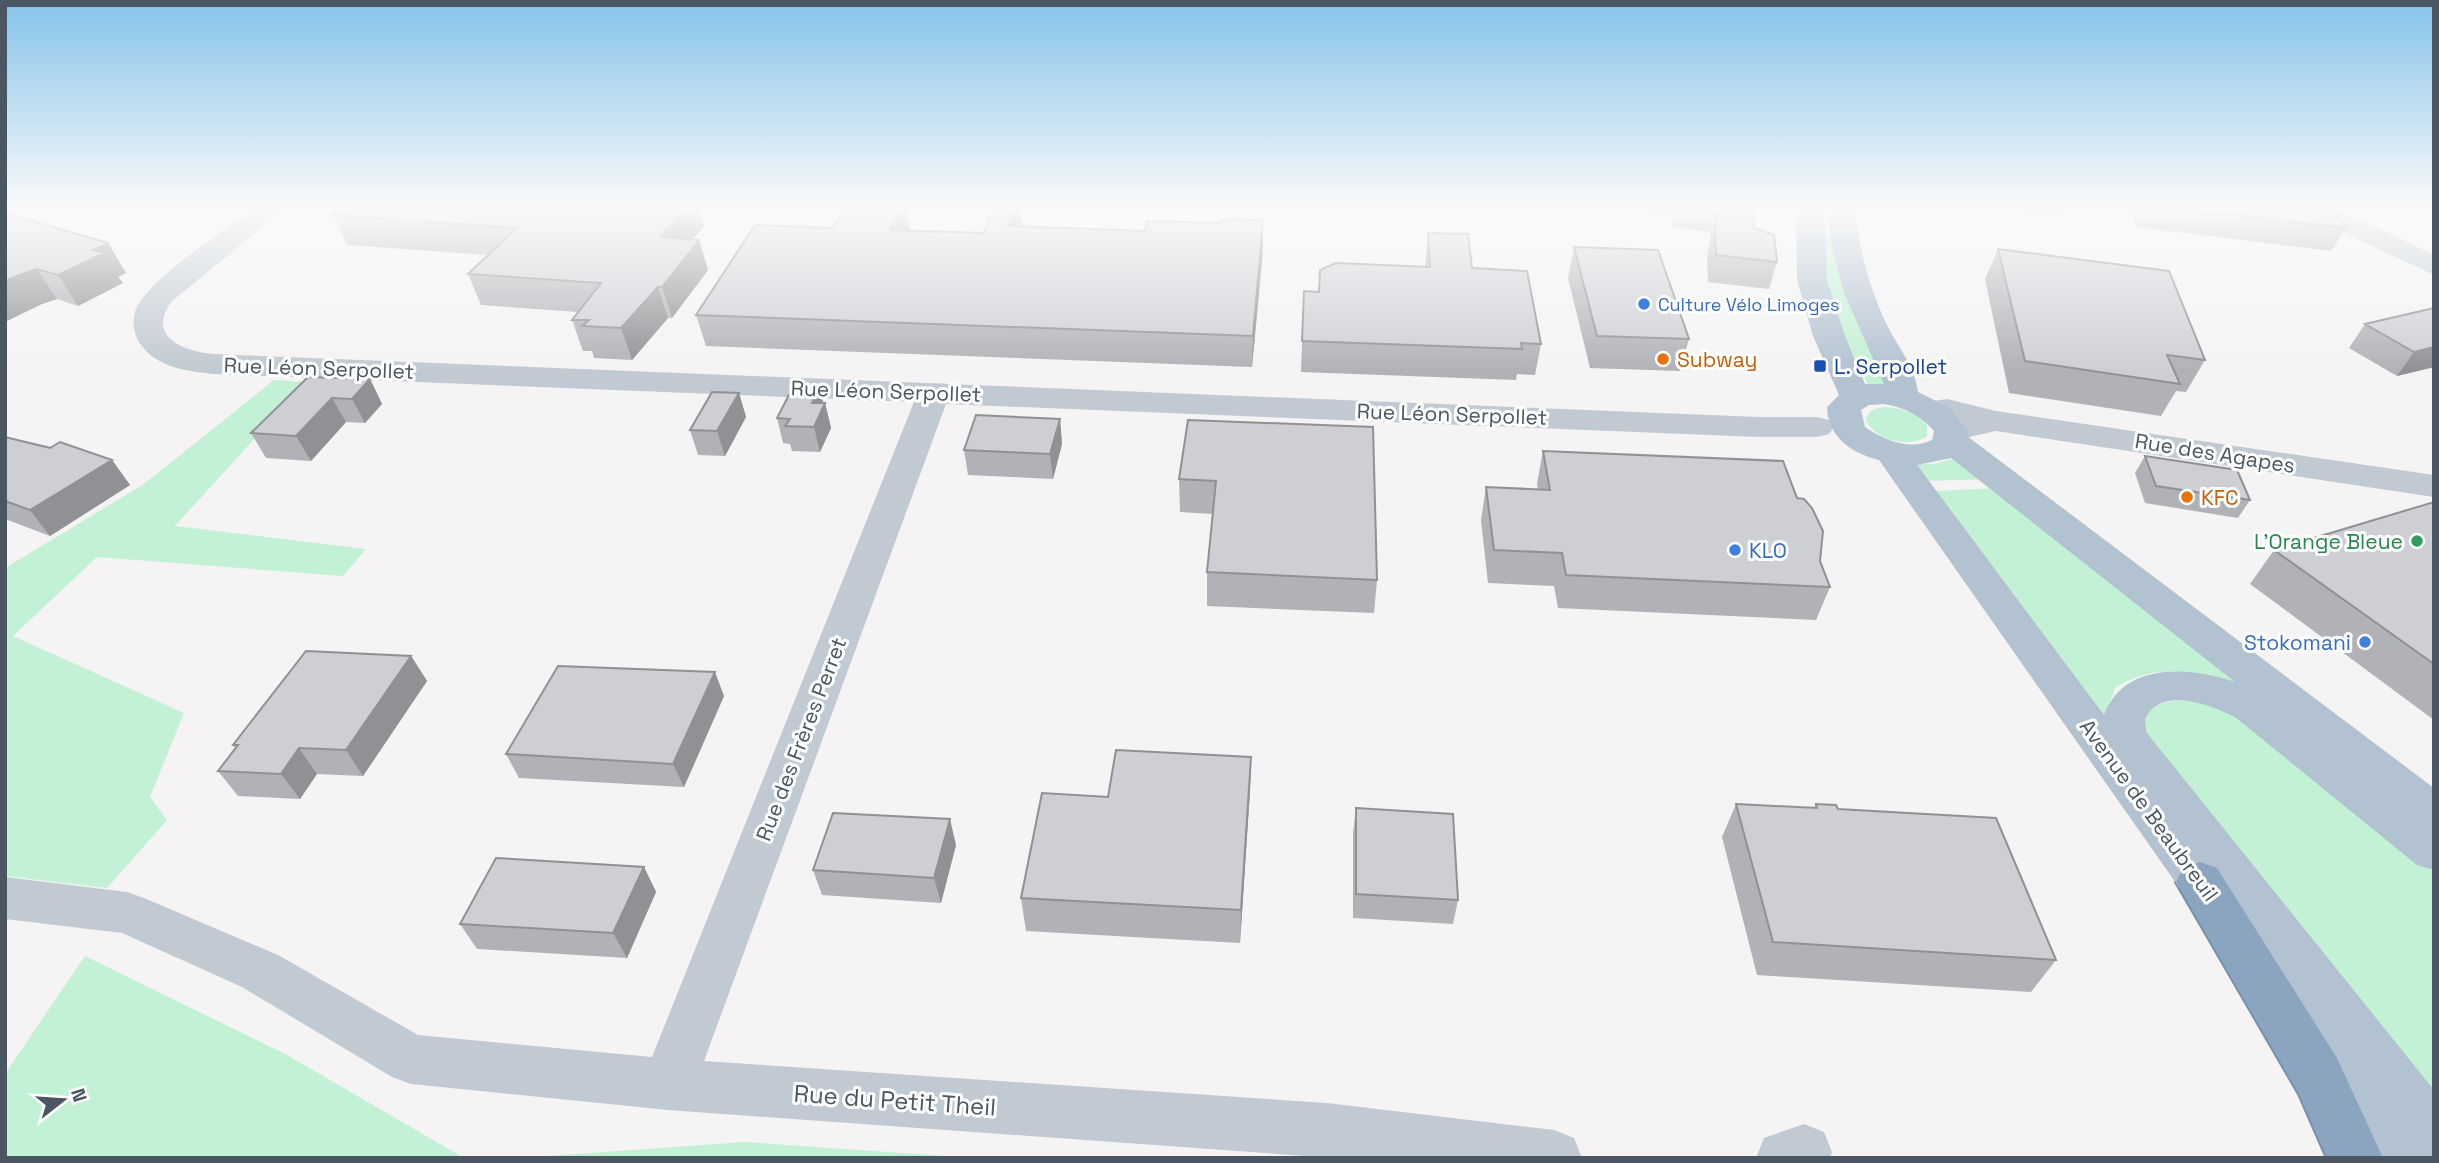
<svg xmlns="http://www.w3.org/2000/svg" width="2439" height="1163" viewBox="0 0 2439 1163" font-family="'Space Grotesk',sans-serif">
	<style>
		.green { fill: #c3f1d5 }
		.lines { fill: none; stroke-linecap: round; stroke-linejoin: round }
		.highway-casing { stroke: #7690ad; stroke-width: 4 }
		.minor { fill: #c1cad2; fill-rule: evenodd }
		.major { fill: #b3c2d1; fill-rule: evenodd }
		.highway { fill: #8ba5c1; fill-rule: evenodd }
		.wall { fill: #b0b2b7 }
		.shaded-wall { fill: #909195 }
		.building { fill: #cdcfd5; stroke: #909195; stroke-width: 2 }
		.shop-dot { fill: #3f7fe0; stroke: #fff; stroke-width: 2.5 }
		.food-dot { fill: #e8710a; stroke: #fff; stroke-width: 2.5 }
		.transit-dot { fill: #1a4fb4; stroke: #fff; stroke-width: 2.5 }
		.leisure-dot { fill: #2e9e5b; stroke: #fff; stroke-width: 2.5 }
		.labels { text-anchor: middle; dominant-baseline: central; stroke-width: 6; stroke-linejoin: round; paint-order: stroke }
		.far-shop-label { font-size: 18px; fill: #366cbe; stroke: #fff; text-anchor: start }
		.food-label { font-size: 21px; fill: #c56008; stroke: #fff; text-anchor: start }
		.transit-label { font-size: 21px; fill: #164399; stroke: #fff; text-anchor: start }
		.street-label { font-size: 21px; fill: #4a5661; stroke: #fff }
		.leisure-label { font-size: 21px; fill: #27864d; stroke: #fff; text-anchor: end }
		.shop-label { font-size: 21px; fill: #366cbe; stroke: #fff; text-anchor: start }
		.near-street-label { font-size: 24px; fill: #4a5661; stroke: #fff }
	</style>
	<rect width="100%" height="100%" fill="#f5f3f3"/>
	<!-- green -->
	<path class="green" d="M 2337,208 L 2434,208 L 2434,217 L 2352,214 Z
		M 1821,234 L 1830,235 L 1834,239 L 1894,387 L 1869,386 L 1829,317 Z
		M 274,380 L 306,382 L 175,526 L 366,549 L 343,576 L 97,557 L 13,636 L 184,713 L 150,797 L 167,820 L 107,888 L 5,876 L 5,568 L 144,484 Z
		M 1886,407 C 1903,409 1916,412 1927,425 L 1927,436 C 1909,449 1875,440 1866,420 C 1868,409 1877,408 1886,407 Z
		M 1955,458 L 1987,479 L 1926,481 L 1913,464 L 1933,464 Z
		M 1997,488 L 2434,839 L 2177,672 C 2153,671 2135,675 2115,688 L 2101,728 L 1936,491 Z
		M 2190,700 L 2235,711 L 2434,863 L 2434,1110 L 2146,736 L 2142,720 C 2157,701 2166,701 2190,700 Z
		M 85,956 L 287,1055 L 464,1158 L 5,1158 L 5,1074 Z
		M 745,1142 L 974,1158 L 520,1158 Z"/>
	<g class="lines">
		<defs>
			<path id="highway" d="M 2200,862 L 2217,868 L 2337,1058 L 2383,1158 L 2327,1158 L 2299,1094 L 2176,882 L 2183,868 Z"/>
		</defs>
		<!-- highway casing -->
		<use href="#highway" class="highway-casing"/>
		<!-- minor -->
		<path class="minor" d="M 255,208 L 286,208 L 172,301 C 145,338 185,351 214,354 L 1759,417 L 1817,417 L 1829,420 L 1834,427 L 1829,434 L 1817,437 L 1759,437 L 946,404 L 704,1061 L 1327,1103 L 1554,1130 L 1574,1138 L 1582,1158 L 1333,1158 L 668,1110 L 411,1084 L 392,1077 L 242,987 L 122,933 L 5,919 L 5,877 L 127,892 L 144,898 L 278,955 L 418,1035 L 652,1057 L 914,402 L 214,374 C 187,371 158,368 141,345 C 134,335 131,321 136,309 C 151,276 225,231 255,208 Z
			M 2301,208 L 2336,208 L 2434,255 L 2434,275 L 2304,214 Z
			M 1947,399 L 1996,411 L 2434,475 L 2434,497 L 1996,431 L 1951,441 L 1939,438 L 1934,431 L 1939,424 L 1953,420 L 1921,417 L 1916,410 L 1921,403 Z
			M 1804,1124 L 1824,1132 L 1832,1152 L 1830,1158 L 1756,1158 L 1764,1138 Z"/>
		<!-- major -->
		<path class="major" d="M 1796,208 L 1824,208 L 1827,280 L 1845,336 L 1865,384 L 1884,384 L 1845,295 L 1833,252 L 1827,208 L 1855,208 C 1859,248 1869,287 1886,323 C 1897,346 1915,366 1918,392 L 1950,408 L 1968,431 L 1967,436 L 2434,788 L 2434,870 L 2417,865 L 2235,717 C 2211,705 2161,685 2145,719 L 2146,731 L 2151,738 L 2434,1090 L 2434,1158 L 2383,1158 L 2279,1021 L 2271,1004 L 2279,987 L 2288,984 L 2239,920 L 2221,929 L 2204,923 L 1879,460 C 1851,453 1828,437 1827,407 L 1839,395 L 1813,336 L 1797,280 ZM 1883,404 C 1904,407 1920,415 1934,431 L 1932,440 C 1909,451 1884,440 1865,427 L 1861,410 L 1869,405 ZM 1951,458 L 2235,682 C 2191,667 2124,661 2104,715 L 1917,465 Z"/>
		<!-- highway -->
		<use href="#highway" class="highway"/>
	</g>
	<!-- wall -->
	<path class="wall" d="M 341,208 L 698,208 L 704,226 L 692,240 L 699,240 L 708,270 L 672,318 L 668,318 L 632,360 L 594,358 L 592,351 L 583,351 L 572,320 L 578,312 L 481,305 L 468,274 L 489,255 L 347,245 L 333,215 Z
		M 844,208 L 906,208 L 910,230 L 984,233 L 993,208 L 1020,208 L 1022,227 L 1263,250 L 1252,367 L 706,346 L 696,315 L 833,228 Z
		M 1649,208 L 1754,208 L 1754,228 L 1777,262 L 1769,289 L 1708,282 L 1707,257 L 1711,232 L 1672,227 L 1673,216 L 1649,213 Z
		M 1983,208 L 2067,208 L 2062,218 Z
		M 2129,208 L 2333,208 L 2346,228 L 2331,251 L 2137,227 Z
		M 5,213 L 108,243 L 126,273 L 118,277 L 123,283 L 78,306 L 57,299 L 42,304 Z
		M 1428,233 L 1472,268 L 1541,344 L 1535,375 L 1517,374 L 1516,380 L 1301,372 L 1304,291 L 1319,292 L 1425,267 Z
		M 1574,247 L 1689,339 L 1680,371 L 1590,368 L 1568,278 Z
		M 1998,249 L 2205,360 L 2186,392 L 2176,391 L 2161,416 L 2009,393 L 1985,279 Z
		M 2434,308 L 2434,367 L 2397,376 L 2349,348 L 2365,324 Z
		M 370,379 L 382,404 L 365,423 L 346,422 L 311,461 L 266,458 L 251,433 Z
		M 739,393 L 746,417 L 725,456 L 698,455 L 690,430 Z
		M 823,403 L 825,403 L 831,428 L 820,452 L 792,451 L 790,444 L 783,443 L 777,418 Z
		M 1060,419 L 1062,444 L 1053,479 L 968,475 L 964,450 Z
		M 1188,420 L 1377,580 L 1374,613 L 1207,606 L 1207,572 L 1213,514 L 1180,512 L 1179,479 Z
		M 5,437 L 112,460 L 130,485 L 50,536 L 5,519 Z
		M 1543,451 L 1820,561 L 1830,587 L 1816,620 L 1558,608 L 1554,586 L 1488,583 L 1481,520 L 1486,487 L 1538,490 L 1537,483 Z
		M 2145,456 L 2250,500 L 2238,518 L 2145,503 L 2135,473 Z
		M 2434,502 L 2434,720 L 2250,584 L 2274,550 Z
		M 411,656 L 427,681 L 363,776 L 317,774 L 300,799 L 238,796 L 218,771 L 235,748 L 233,745 Z
		M 724,696 L 684,787 L 519,778 L 506,754 Z
		M 1251,757 L 1250,790 L 1240,943 L 1026,931 L 1021,898 L 1108,797 Z
		M 1736,804 L 1814,808 L 1816,804 L 1838,809 L 2056,960 L 2031,992 L 1757,975 L 1722,837 Z
		M 1356,808 L 1458,900 L 1453,924 L 1353,918 L 1353,833 Z
		M 956,845 L 941,903 L 822,895 L 813,870 Z
		M 644,867 L 656,892 L 627,958 L 477,949 L 460,924 Z"/>
	<!-- shaded-wall -->
	<path class="shaded-wall" d="M 685,208 L 698,208 L 704,226 L 669,267 L 660,237 Z
		M 901,208 L 906,208 L 910,230 L 890,230 Z
		M 1016,208 L 1020,208 L 1022,229 L 1008,226 Z
		M 1263,220 L 1263,250 L 1252,367 L 1253,336 Z
		M 699,240 L 708,270 L 672,318 L 662,287 Z
		M 108,243 L 126,273 L 118,277 L 123,283 L 78,306 L 58,275 L 93,250 Z
		M 37,269 L 57,299 L 42,304 L 5,322 L 5,281 L 22,274 Z
		M 658,287 L 668,318 L 632,360 L 621,328 Z
		M 2434,347 L 2434,367 L 2397,376 L 2414,352 Z
		M 370,379 L 382,404 L 365,423 L 352,399 Z
		M 820,388 L 824,406 L 825,403 L 831,428 L 820,452 L 814,427 L 812,403 Z
		M 739,393 L 746,417 L 725,456 L 717,431 Z
		M 332,398 L 346,422 L 311,461 L 296,436 Z
		M 1060,419 L 1062,444 L 1053,479 L 1050,454 Z
		M 112,460 L 130,485 L 50,536 L 30,510 Z
		M 411,656 L 427,681 L 363,776 L 346,750 Z
		M 715,672 L 724,696 L 684,787 L 673,764 Z
		M 299,748 L 317,774 L 300,799 L 281,774 Z
		M 1251,757 L 1250,790 L 1240,943 L 1241,910 Z
		M 950,819 L 956,845 L 941,903 L 934,878 Z
		M 644,867 L 656,892 L 627,958 L 613,933 Z"/>
	<!-- building -->
	<path class="building" d="M 341,208 L 685,208 L 660,237 L 699,240 L 662,287 L 658,287 L 621,328 L 582,326 L 589,320 L 572,320 L 601,283 L 468,274 L 517,228 L 333,215 Z
		M 844,208 L 901,208 L 890,230 L 984,233 L 993,208 L 1016,208 L 1008,226 L 1145,231 L 1147,221 L 1218,223 L 1228,219 L 1263,220 L 1253,336 L 696,315 L 755,225 L 833,228 Z
		M 1718,208 L 1754,208 L 1754,228 L 1774,235 L 1777,262 L 1716,255 L 1715,230 Z
		M 2181,208 L 2333,208 L 2346,228 Z
		M 5,213 L 108,243 L 93,250 L 104,253 L 58,275 L 37,269 L 22,274 L 5,281 Z
		M 1428,233 L 1468,234 L 1472,268 L 1527,271 L 1541,344 L 1521,343 L 1522,349 L 1302,341 L 1304,291 L 1319,292 L 1320,270 L 1336,263 L 1430,267 Z
		M 1574,247 L 1658,250 L 1689,339 L 1597,336 Z
		M 1998,249 L 2169,271 L 2205,360 L 2167,355 L 2180,384 L 2025,361 Z
		M 2434,308 L 2434,347 L 2414,352 L 2365,324 Z
		M 308,377 L 370,379 L 352,399 L 332,398 L 296,436 L 251,433 Z
		M 793,387 L 820,388 L 812,403 L 825,403 L 814,427 L 785,426 L 790,419 L 777,418 Z
		M 712,392 L 739,393 L 717,431 L 690,430 Z
		M 976,415 L 1060,419 L 1050,454 L 964,450 Z
		M 1188,420 L 1373,427 L 1377,580 L 1207,572 L 1216,481 L 1179,479 Z
		M 5,437 L 50,448 L 60,442 L 112,460 L 30,510 L 5,501 Z
		M 1543,451 L 1783,461 L 1797,498 L 1804,499 L 1812,508 L 1823,531 L 1820,561 L 1830,587 L 1566,575 L 1562,553 L 1494,550 L 1486,487 L 1550,490 Z
		M 2145,456 L 2237,470 L 2250,500 L 2156,486 Z
		M 2434,502 L 2434,664 L 2274,550 Z
		M 306,651 L 411,656 L 346,750 L 299,748 L 281,774 L 218,771 L 238,745 L 233,745 Z
		M 558,666 L 715,672 L 673,764 L 506,754 Z
		M 1116,750 L 1251,757 L 1241,910 L 1021,898 L 1042,793 L 1108,797 Z
		M 1736,804 L 1817,808 L 1816,804 L 1836,805 L 1838,809 L 1996,818 L 2056,960 L 1773,942 Z
		M 1356,808 L 1453,814 L 1458,900 L 1356,894 Z
		M 833,813 L 950,819 L 934,878 L 813,870 Z
		M 496,858 L 644,867 L 613,933 L 460,924 Z"/>
	<!-- sky -->
	<linearGradient id="sky" x2="0" y2="1"><stop stop-color="#85c3ea"/><stop offset="0.56" stop-color="#fafafa"/><stop offset="1" stop-color="#fafafa" stop-opacity="0"/></linearGradient>
	<rect width="2439" height="371" fill="url(#sky)"/>
	<!-- markers -->
	<g class="shop-dot">
		<circle cx="1644" cy="304" r="7"/>
		<circle cx="1735" cy="550" r="7"/>
		<circle cx="2365" cy="642" r="7"/>
	</g>
	<g class="food-dot">
		<circle cx="1663" cy="359" r="7"/>
		<circle cx="2187" cy="497" r="7"/>
	</g>
	<rect class="transit-dot" x="1813" y="359" width="14" height="14" rx="3.5"/>
	<circle class="leisure-dot" cx="2417" cy="541" r="7"/>
	<g class="labels">
		<!-- far-shop labels -->
		<g class="far-shop-label">
			<text x="1658" y="304">Culture Vélo Limoges</text>
		</g>
		<!-- food labels -->
		<g class="food-label">
			<text x="1677" y="359">Subway</text>
			<text x="2201" y="497">KFC</text>
		</g>
		<!-- transit labels -->
		<g class="transit-label">
			<text x="1834" y="366">L. Serpollet</text>
		</g>
		<!-- street labels -->
		<g class="street-label">
			<text transform="translate(319 368) rotate(2)">Rue Léon Serpollet</text>
			<text transform="translate(886 391) rotate(2)">Rue Léon Serpollet</text>
			<text transform="translate(1452 414) rotate(2)">Rue Léon Serpollet</text>
			<text transform="translate(2215 453) rotate(9)">Rue des Agapes</text>
			<text transform="translate(801 739) rotate(-69)">Rue des Frères Perret</text>
			<text transform="translate(2149 810) rotate(54)">Avenue de Beaubreuil</text>
		</g>
		<!-- leisure labels -->
		<g class="leisure-label">
			<text x="2403" y="541">L'Orange Bleue</text>
		</g>
		<!-- shop labels -->
		<g class="shop-label">
			<text x="1749" y="550">KLO</text>
			<text x="2351" y="642" text-anchor="end">Stokomani</text>
		</g>
		<!-- near-street labels -->
		<g class="near-street-label">
			<text transform="translate(895 1100) rotate(4)">Rue du Petit Theil</text>
		</g>
	</g>
	<!-- border -->
	<rect width="2439" height="1163" fill="none" stroke="#4a5661" stroke-width="14"/>
	<!-- north arrow -->
	<g transform="translate(63 1100) rotate(73)" stroke="#ffffff" stroke-width="5" paint-order="stroke">
	<path d="M0-5L12 26L0 18L-12 26Z" fill="#4a5661"/>
	<text y="-10" font-size="19" font-weight="bold" text-anchor="middle" fill="#4a5661">N</text>
	</g>
</svg>
